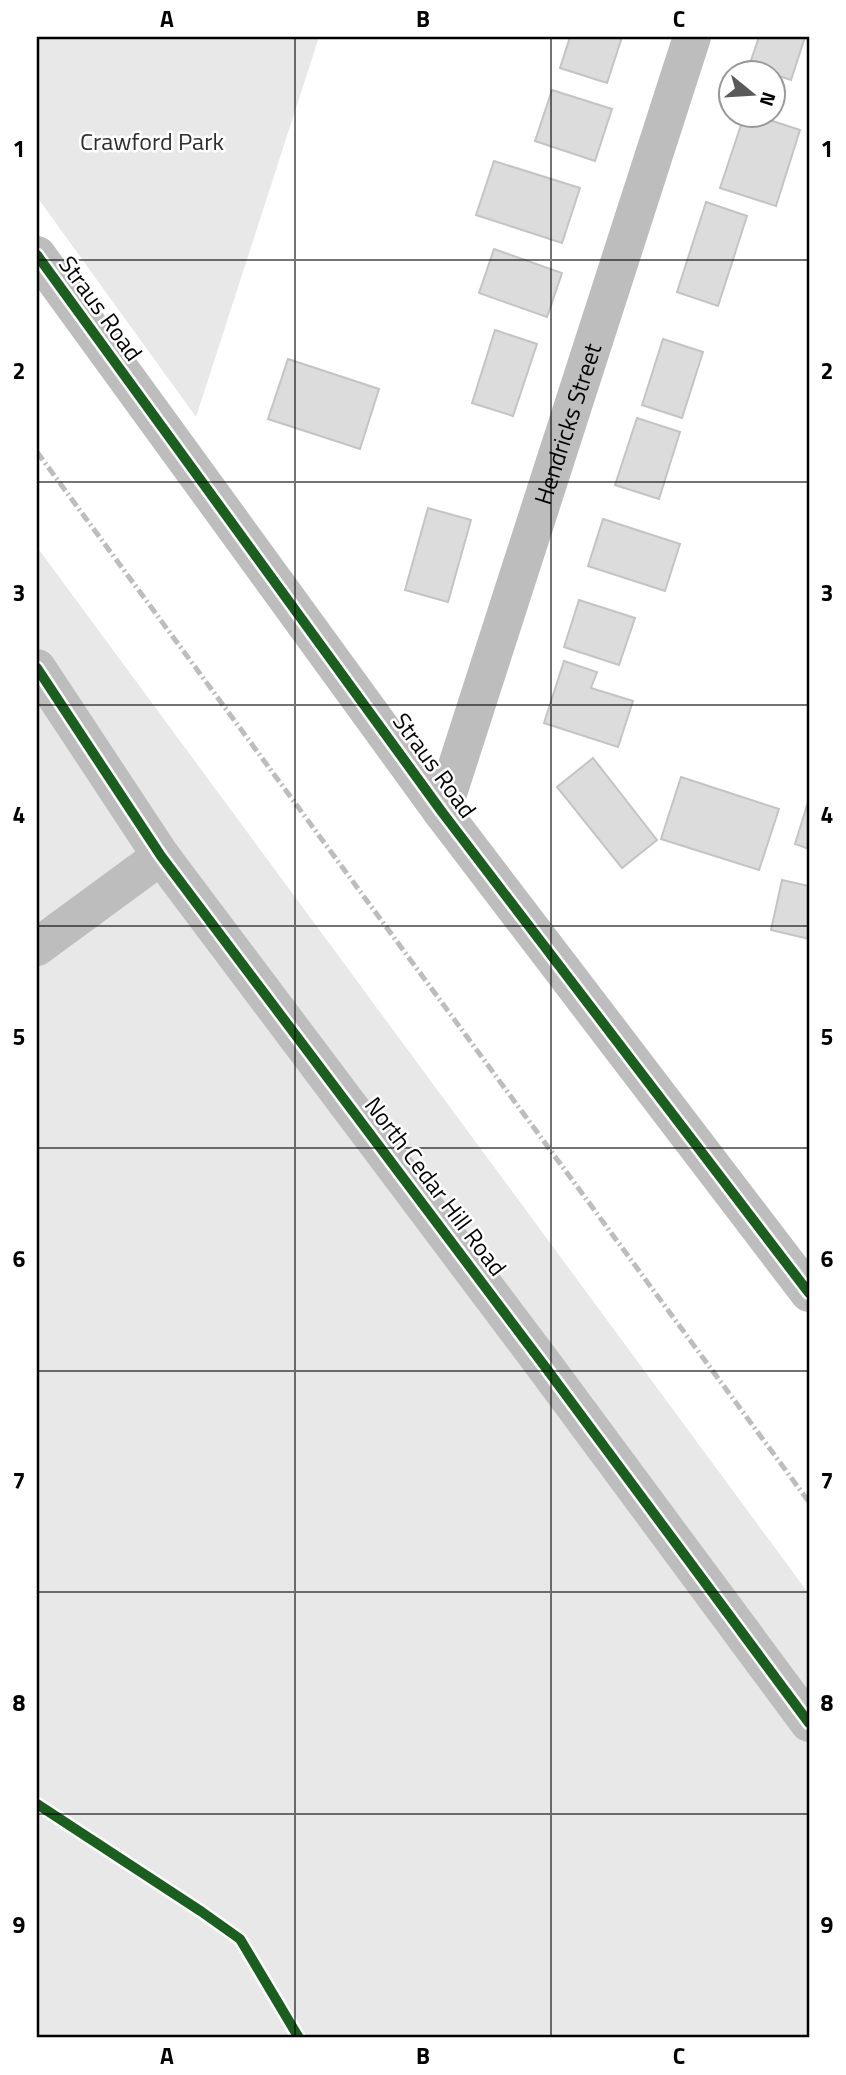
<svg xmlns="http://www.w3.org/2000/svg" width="846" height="2075" viewBox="0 0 846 2075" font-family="'Titillium Web',sans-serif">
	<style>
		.green { fill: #e8e8e8 }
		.building { fill: #dcdcdc; stroke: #c4c4c4; stroke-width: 2 }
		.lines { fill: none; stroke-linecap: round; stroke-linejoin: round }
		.minor { stroke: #bdbdbd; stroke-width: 38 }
		.rail { stroke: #bdbdbd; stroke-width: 5; stroke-dasharray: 10 3.5 2 3.5; stroke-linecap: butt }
		.cycleway-casing { stroke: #fff; stroke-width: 15 }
		.cycleway { stroke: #1b5e20; stroke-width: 10 }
		.grid { fill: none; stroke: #000; stroke-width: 2; stroke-opacity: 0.55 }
		.labels { text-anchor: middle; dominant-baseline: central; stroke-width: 5; stroke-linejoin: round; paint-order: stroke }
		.park-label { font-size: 24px; fill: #2d2d2d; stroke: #fff }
		.street-label { font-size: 24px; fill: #000; stroke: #fff }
		.neatline { fill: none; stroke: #000; stroke-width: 2.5 }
		.grid-label { font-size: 23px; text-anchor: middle; font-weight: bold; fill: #000 }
	</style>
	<rect width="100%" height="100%" fill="#fff"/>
	<!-- green -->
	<path class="green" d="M 37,37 L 319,37 L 196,417 L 37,197 Z
		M 37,547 L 809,1594 L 809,2038 L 37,2038 Z"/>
	<!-- building -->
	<path class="building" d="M 570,37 L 622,37 L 607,83 L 560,68 Z
		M 759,37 L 805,37 L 791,80 L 749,66 Z
		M 552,90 L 612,109 L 595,161 L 535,141 Z
		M 744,116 L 757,116 L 800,130 L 776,206 L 720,188 Z
		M 494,161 L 580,188 L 562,243 L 476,215 Z
		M 706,202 L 747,216 L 718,306 L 677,292 Z
		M 494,249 L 562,273 L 547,317 L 479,293 Z
		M 495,330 L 537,344 L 513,416 L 472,403 Z
		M 663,339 L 703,352 L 682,418 L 642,405 Z
		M 288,359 L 379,389 L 360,449 L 268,419 Z
		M 637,418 L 680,432 L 659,499 L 615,485 Z
		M 428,508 L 471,520 L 448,602 L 405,590 Z
		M 603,519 L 680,544 L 665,591 L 588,566 Z
		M 579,600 L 635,618 L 619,665 L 564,647 Z
		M 564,661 L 597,672 L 591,688 L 633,701 L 618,747 L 544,723 Z
		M 593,758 L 657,840 L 622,868 L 557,787 Z
		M 681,777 L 779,809 L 759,870 L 661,839 Z
		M 809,799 L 809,849 L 795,844 Z
		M 782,880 L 809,886 L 809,939 L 771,930 Z"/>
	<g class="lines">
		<!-- minor -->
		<g class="minor">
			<path d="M 37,255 L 442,812 L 809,1293"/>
			<path d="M 37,668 L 161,856 L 546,1368 L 809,1723"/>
			<path id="s1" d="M 442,812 L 692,37"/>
			<path d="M 37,947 L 161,856"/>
		</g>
		<!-- rail -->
		<path class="rail" d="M 37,452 L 809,1502"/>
		<defs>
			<path id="cycleway" d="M 37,255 L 442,812 L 809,1293
				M 37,668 L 161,856 L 546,1368 L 809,1723
				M 37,1804 L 202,1912 L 240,1939 L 299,2038"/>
		</defs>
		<!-- cycleway casing -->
		<use href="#cycleway" class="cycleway-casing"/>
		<!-- cycleway -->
		<use href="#cycleway" class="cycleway"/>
	</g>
	<!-- grid -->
	<path class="grid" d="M 295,37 L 295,2038M 551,37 L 551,2038M 37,260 L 809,260M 37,482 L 809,482M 37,705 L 809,705M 37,926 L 809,926M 37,1148 L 809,1148M 37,1371 L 809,1371M 37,1592 L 809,1592M 37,1814 L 809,1814"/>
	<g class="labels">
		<!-- park labels -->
		<g class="park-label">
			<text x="152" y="141">Crawford Park</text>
		</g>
		<!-- street labels -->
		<g class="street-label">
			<text transform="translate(101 308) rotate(54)">Straus Road</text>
			<text stroke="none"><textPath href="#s1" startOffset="408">Hendricks Street</textPath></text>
			<text transform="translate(435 765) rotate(54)">Straus Road</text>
			<text transform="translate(436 1186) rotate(53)">North Cedar Hill Road</text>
		</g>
	</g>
	<!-- border -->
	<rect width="846" height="2075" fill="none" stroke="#ffffff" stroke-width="77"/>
	<!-- north arrow -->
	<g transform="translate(752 94) rotate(108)"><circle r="33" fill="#ffffff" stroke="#999999" stroke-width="2"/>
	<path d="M0-5L12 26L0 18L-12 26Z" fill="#595959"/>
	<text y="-10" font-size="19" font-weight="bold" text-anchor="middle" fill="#000000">N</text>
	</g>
	<rect x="38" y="38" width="770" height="1998" class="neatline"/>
	<g class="grid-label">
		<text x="167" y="27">A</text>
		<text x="423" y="27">B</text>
		<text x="679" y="27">C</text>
		<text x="19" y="157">1</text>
		<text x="827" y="157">1</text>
		<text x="19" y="379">2</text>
		<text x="827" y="379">2</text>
		<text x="19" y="601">3</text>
		<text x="827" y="601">3</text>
		<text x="19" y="823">4</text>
		<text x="827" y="823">4</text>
		<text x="19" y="1045">5</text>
		<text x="827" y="1045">5</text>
		<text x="19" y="1267">6</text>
		<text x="827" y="1267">6</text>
		<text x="19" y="1489">7</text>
		<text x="827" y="1489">7</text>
		<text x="19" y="1711">8</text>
		<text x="827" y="1711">8</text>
		<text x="19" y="1933">9</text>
		<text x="827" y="1933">9</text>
		<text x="167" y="2064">A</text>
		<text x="423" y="2064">B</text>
		<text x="679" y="2064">C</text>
	</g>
</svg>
